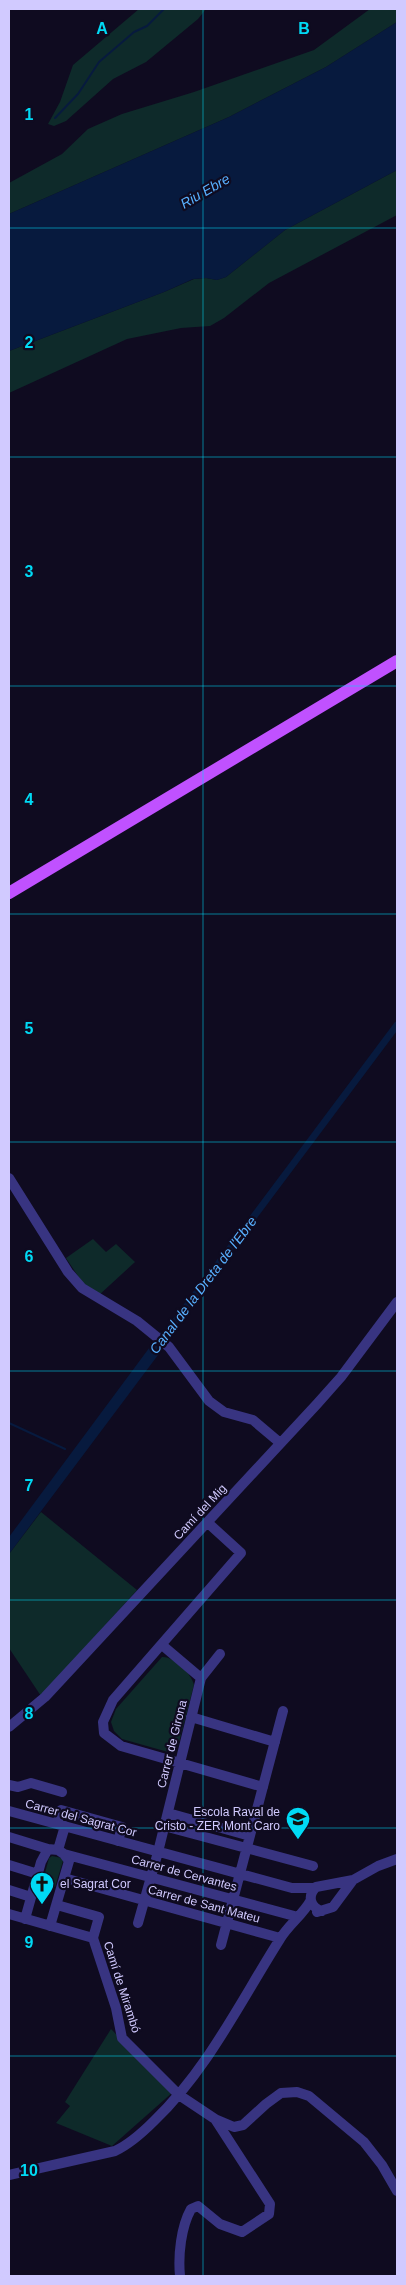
<svg xmlns="http://www.w3.org/2000/svg" width="406" height="2285" viewBox="0 0 406 2285" font-family="Arial,sans-serif">
	<style>
		.green { fill: #0e2a2a }
		.water { fill: #071a3e }
		.lines { fill: none; stroke-linecap: round; stroke-linejoin: round }
		.stream { stroke: #071a3e; stroke-width: 2 }
		.canal { stroke: #071a3e; stroke-width: 7 }
		.minor { stroke: #383481; stroke-width: 10 }
		.major { stroke: #c051ff; stroke-width: 12 }
		.grid { fill: none; stroke: #00daf5; stroke-width: 1; stroke-opacity: 0.55 }
		.labels { text-anchor: middle; dominant-baseline: central; stroke-width: 4.5; stroke-linejoin: round; paint-order: stroke }
		.street-label { font-size: 12px; fill: #d1caff; stroke: #0f0b20 }
		.poi-label { font-size: 12px; fill: #d1caff; stroke: #0f0b20; text-anchor: end }
		.water-label { font-size: 14px; font-style: italic; fill: #58b0ff; stroke: #0f0b20 }
		.grid-label { font-size: 16px; text-anchor: middle; font-weight: bold; fill: #00daf5; stroke: #0f0b20; stroke-width: 4.5; stroke-linejoin: round; paint-order: stroke }
	</style>
	<rect width="100%" height="100%" fill="#0f0b20"/>
	<!-- green -->
	<path class="green" d="M 139,9 L 206,9 L 198,19 L 146,62 L 113,79 L 66,121 L 54,126 L 48,124 L 60,102 L 73,65 Z
		M 370,9 L 397,9 L 397,22 L 326,67 L 229,117 L 9,214 L 9,183 L 62,154 L 88,129 L 122,114 L 194,92 L 314,50 Z
		M 397,170 L 397,215 L 269,283 L 224,318 L 210,326 L 181,328 L 127,339 L 9,393 L 9,351 L 164,292 L 194,279 L 206,278 L 217,280 L 226,277 L 285,230 Z
		M 93,1239 L 106,1252 L 116,1244 L 135,1262 L 98,1296 L 82,1282 L 66,1258 Z
		M 41,1512 L 137,1590 L 41,1696 L 9,1648 L 9,1554 Z
		M 162,1657 C 174,1656 192,1674 194,1685 L 178,1746 L 168,1752 L 122,1739 L 114,1731 L 111,1722 L 116,1709 Z
		M 52,1856 L 62,1858 L 63,1861 L 55,1887 L 42,1884 L 49,1858 Z
		M 111,2029 L 173,2092 L 112,2146 L 56,2123 L 70,2106 L 65,2102 Z"/>
	<!-- water -->
	<path class="water" d="M 397,22 L 397,170 L 285,230 L 226,277 L 217,280 L 206,278 L 193,279 L 164,292 L 9,351 L 9,214 L 229,117 L 326,67 Z
		M 161,1332 L 170,1339 L 9,1554 L 9,1537 Z"/>
	<g class="lines">
		<!-- stream -->
		<path class="stream" d="M 55,118 L 78,94 L 99,62 L 134,32 L 147,26 L 164,9
			M 9,1423 L 65,1449"/>
		<!-- canal -->
		<path class="canal" d="M 160,1342 L 397,1025"/>
		<!-- minor -->
		<path class="minor" d="M 9,1178 L 68,1272 L 82,1288 L 137,1321 L 169,1347 L 209,1401 L 224,1412 L 253,1420 L 279,1442
			M 207,1522 L 241,1553 L 113,1700 L 103,1722 L 104,1733 L 121,1746 L 263,1787
			M 201,1678 L 220,1654
			M 191,1717 L 275,1742
			M 9,1727 L 45,1697 L 317,1404 L 341,1377 L 397,1302
			M 9,1785 L 18,1787 L 31,1783 L 62,1792
			M 9,1811 L 292,1888 L 314,1888
			M 168,1813 L 250,1836
			M 57,1824 L 61,1810 L 122,1827 L 118,1841
			M 164,1826 L 313,1866
			M 9,1837 L 48,1849
			M 64,1854 L 298,1917
			M 9,1865 L 38,1874
			M 64,1878 L 280,1938
			M 9,1890 L 31,1897
			M 57,1905 L 99,1917 L 93,1938
			M 322,1911 C 310,1907 307,1896 316,1887 L 353,1880 L 378,1866 L 397,1859
			M 317,1912 L 333,1907 L 353,1880
			M 9,1914 L 93,1938
			M 25,1919 L 41,1862 L 48,1849 L 58,1850
			M 138,1923 L 158,1852 L 201,1678 L 162,1645
			M 50,1926 L 69,1861 L 64,1854 L 58,1850 L 65,1826
			M 93,1938 L 116,2008 L 122,2038 L 179,2095 L 215,2119 L 270,2204 L 269,2214 L 242,2232 L 220,2224 L 198,2206 L 191,2209 C 181,2227 178,2255 180,2276
			M 221,1945 L 283,1711
			M 215,2119 L 234,2127 L 243,2125 L 266,2104 L 281,2093 L 297,2092 L 309,2096 L 364,2142 L 382,2165 L 397,2191
			M 9,2175 L 115,2151 C 130,2144 142,2133 154,2121 C 208,2069 240,2002 280,1939 C 289,1924 302,1916 311,1900"/>
		<!-- major -->
		<path class="major" d="M 9,893 L 397,661"/>
	</g>
	<!-- grid -->
	<path class="grid" d="M 203,9 L 203,2276M 9,228 L 397,228M 9,457 L 397,457M 9,686 L 397,686M 9,914 L 397,914M 9,1142 L 397,1142M 9,1371 L 397,1371M 9,1600 L 397,1600M 9,1828 L 397,1828M 9,2056 L 397,2056"/>
	<!-- icons -->
	<defs>
		<symbol id="school-pin" viewBox="-11 -11 22 30"><path d="M0 17L-7.5 6A9.5 9.5 0 1 1 7.5 6Z" fill="#00daf5" stroke="#0f0b20"/><path d="M0-5L7-2L0 1L-7-2ZM-4 1L0 2.5L4 1V4Q0 6-4 4Z" fill="#111"/></symbol>
		<symbol id="church-pin" viewBox="-11 -11 22 30"><path d="M0 17L-7.5 6A9.5 9.5 0 1 1 7.5 6Z" fill="#00daf5" stroke="#0f0b20"/><path d="M-1.2-6h2.4v3.5h3.3v2.4h-3.3V6h-2.4V-.1h-3.3v-2.4h3.3Z" fill="#111"/></symbol>
	</defs>
	<g fill-rule="evenodd">
		<use href="#school-pin" x="284" y="1805" width="28" height="38"/>
		<use href="#church-pin" x="28" y="1870" width="28" height="38"/>
	</g>
	<g class="labels">
		<!-- street labels -->
		<g class="street-label">
			<text transform="translate(200 1512) rotate(-47)">Camí del Mig</text>
			<text transform="translate(172 1744) rotate(-76)">Carrer de Girona</text>
			<text transform="translate(81 1818) rotate(15)">Carrer del Sagrat Cor</text>
			<text transform="translate(184 1873) rotate(15)">Carrer de Cervantes</text>
			<text transform="translate(204 1904) rotate(15)">Carrer de Sant Mateu</text>
			<text transform="translate(122 1987) rotate(72)">Camí de Mirambó</text>
		</g>
		<!-- poi labels -->
		<g class="poi-label">
			<text x="280" y="1812">Escola Raval de<tspan x="280" dy="14">Cristo - ZER Mont Caro</tspan></text>
			<text x="60" y="1884" text-anchor="start">el Sagrat Cor</text>
		</g>
		<!-- water labels -->
		<g class="water-label">
			<text transform="translate(205 191) rotate(-30)">Riu Ebre</text>
			<text transform="translate(203 1285) rotate(-53)">Canal de la Dreta de l'Ebre</text>
		</g>
	</g>
	<g class="grid-label">
		<text x="102" y="34">A</text>
		<text x="304" y="34">B</text>
		<text x="29" y="120">1</text>
		<text x="29" y="348">2</text>
		<text x="29" y="577">3</text>
		<text x="29" y="805">4</text>
		<text x="29" y="1034">5</text>
		<text x="29" y="1262">6</text>
		<text x="29" y="1491">7</text>
		<text x="29" y="1719">8</text>
		<text x="29" y="1948">9</text>
		<text x="29" y="2176">10</text>
	</g>
	<!-- border -->
	<rect width="406" height="2285" fill="none" stroke="#d1caff" stroke-width="20"/>
</svg>
